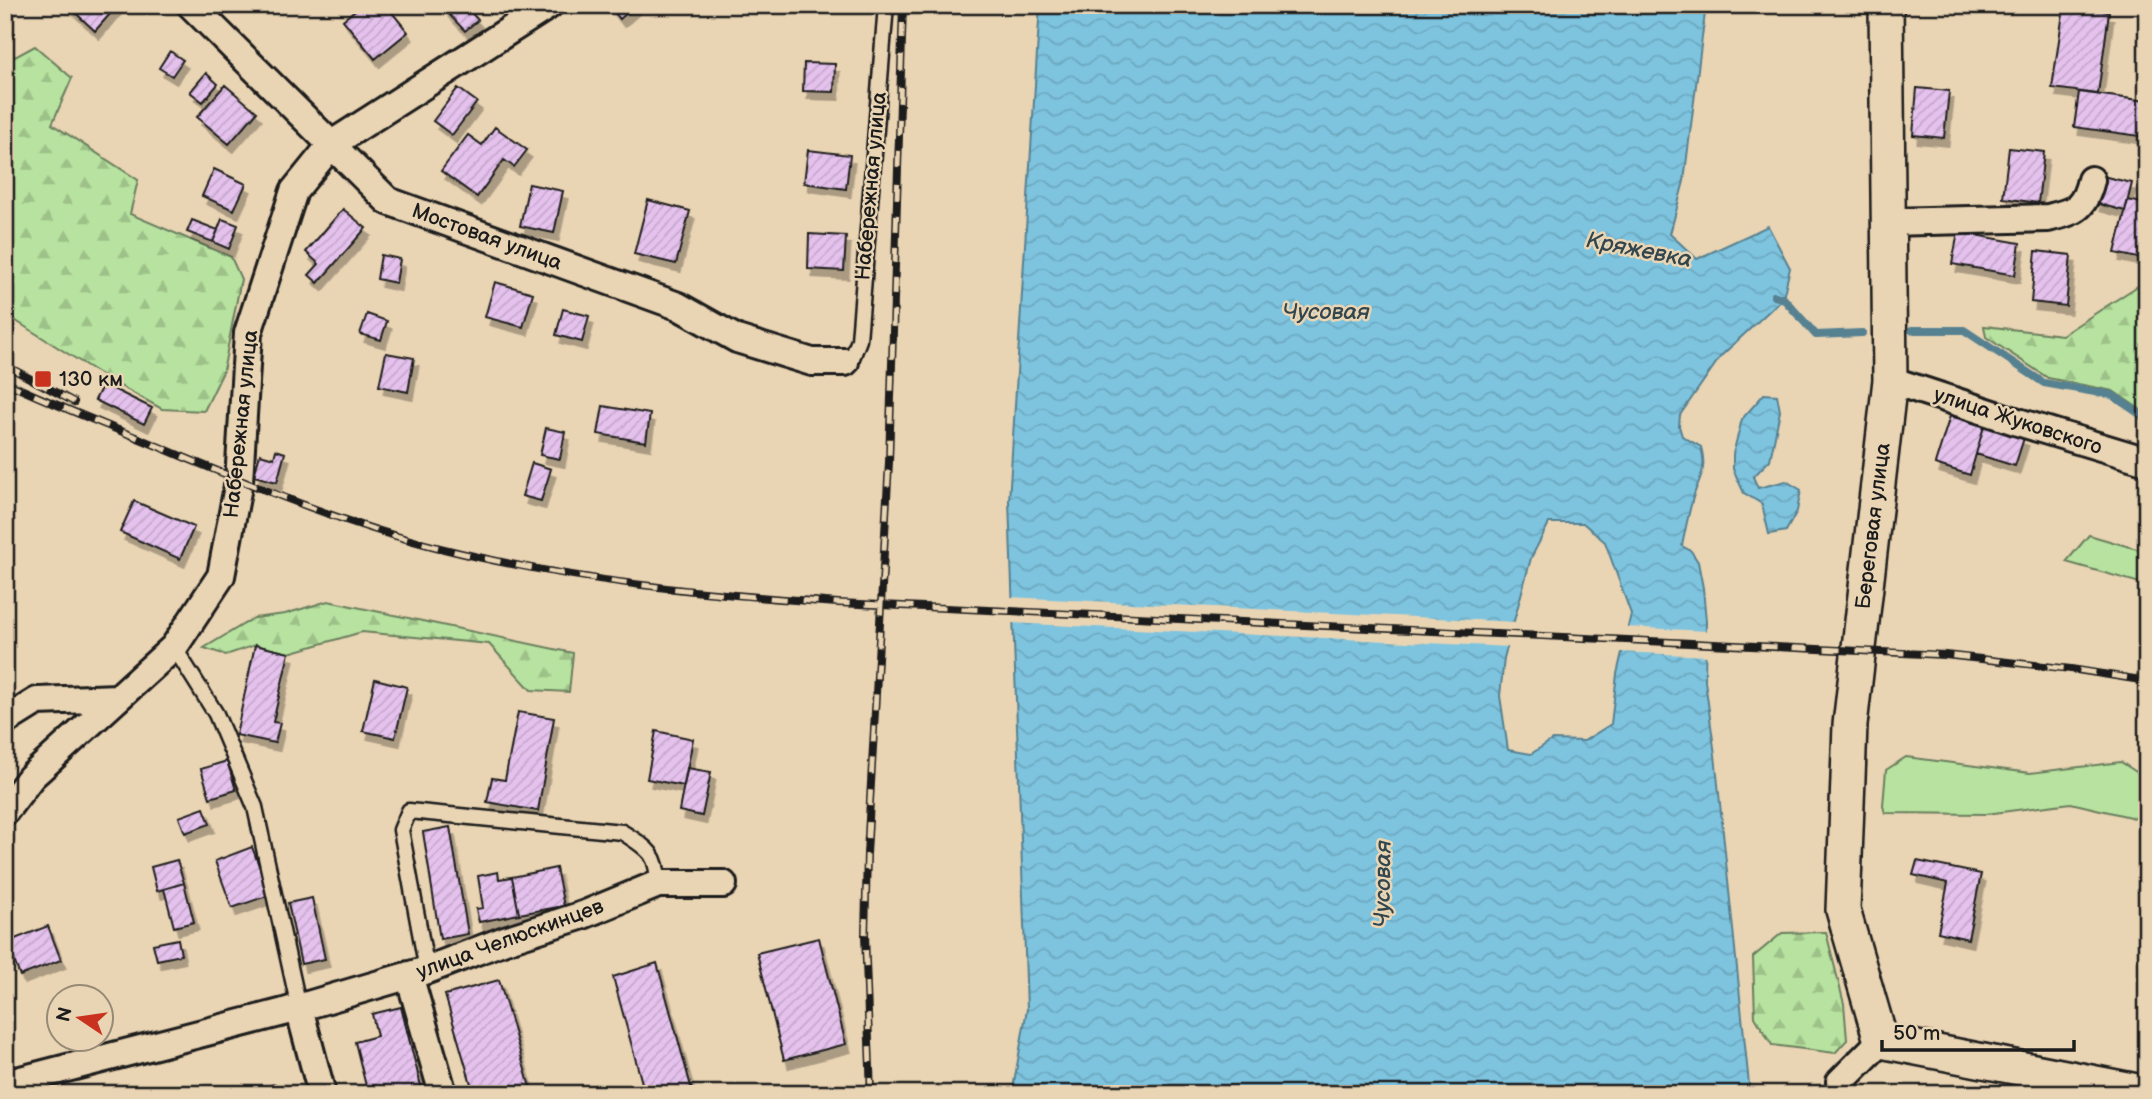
<svg xmlns="http://www.w3.org/2000/svg" width="2152" height="1099" viewBox="0 0 2152 1099" font-family="'Balsamiq Sans',sans-serif">
	<style>
		.grass { fill: #b7e29f; stroke: #6a7f5e; stroke-width: 2 }
		.forest { fill: url(#forest-firs); stroke: #6a7f5e; stroke-width: 2 }
		.water { fill: url(#water-waves); stroke: #578191; stroke-width: 2; fill-rule: evenodd }
		.pier { fill: #e9d4b3 }
		.lines { fill: none; stroke-linecap: round; stroke-linejoin: round }
		.stream { stroke: #578191; stroke-width: 8 }
		.building { fill: url(#building-hatch); stroke: #1c1c1c; stroke-width: 2; filter: url(#shadow) }
		.service-casing { stroke: #1c1c1c; stroke-width: 19 }
		.minor-casing { stroke: #1c1c1c; stroke-width: 32 }
		.tertiary-casing { stroke: #1c1c1c; stroke-width: 38 }
		.service { stroke: #e9d4b3; stroke-width: 14 }
		.minor { stroke: #e9d4b3; stroke-width: 26 }
		.tertiary { stroke: #e9d4b3; stroke-width: 33 }
		.rail-casing { stroke: #1c1c1c; stroke-width: 8 }
		.rail { stroke: #e9d4b3; stroke-width: 5; stroke-dasharray: 16; stroke-linecap: butt }
		.poi-dot { fill: #c8321e; stroke: #e9d4b3; stroke-width: 2.5 }
		.labels { text-anchor: middle; dominant-baseline: central; stroke-width: 5; stroke-linejoin: round; paint-order: stroke }
		.street-label { font-size: 21px; fill: #1c1c1c; stroke: #e9d4b3 }
		.poi-label { font-size: 21px; fill: #1c1c1c; stroke: #e9d4b3; text-anchor: start }
		.water-label { font-size: 23px; font-style: italic; fill: #34464d; stroke: #e9d4b3 }
	</style>
	<defs>
		<pattern id="forest-firs" width="22" height="20" patternUnits="userSpaceOnUse" patternTransform="scale(1.75)"><rect width="22" height="20" fill="#b7e29f"/><path d="M5 1l3.5 6h-7zM16 11l3.5 6h-7z" fill="#9dc188"/></pattern>
		<pattern id="water-waves" width="16" height="10" patternUnits="userSpaceOnUse" patternTransform="scale(1.75)"><rect width="16" height="10" fill="#7ec4df"/><path d="M0 5q4-4 8 0t8 0" fill="none" stroke="#6ca8bf"/></pattern>
		<pattern id="building-hatch" width="6" height="6" patternUnits="userSpaceOnUse" patternTransform="scale(1.75)"><rect width="6" height="6" fill="#e5c2ed"/><path d="M-1 1l2-2M0 6l6-6M5 7l2-2" fill="none" stroke="#c4a6cb"/></pattern>
		<filter id="shadow"><feDropShadow dx="4.5" dy="8" stdDeviation="0" flood-color="#0004"/></filter>
	</defs>
	<rect width="100%" height="100%" fill="#e9d4b3"/>
	<filter id="ink" filterUnits="userSpaceOnUse"><feTurbulence type="fractalNoise" baseFrequency=".0143" numOctaves="2"/><feDisplacementMap in="SourceGraphic" scale="14" xChannelSelector="R" yChannelSelector="G"/><feConvolveMatrix kernelMatrix="1 2 1 2 8 2 1 2 1" color-interpolation-filters="sRGB"/></filter>
	<g filter="url(#ink)">
		<!-- grass -->
		<path class="grass" d="M 2089,535 L 2147,552 L 2147,585 L 2066,562 Z
			M 1906,757 L 2030,773 L 2121,762 L 2147,779 L 2147,821 L 2071,803 L 1986,814 L 1885,813 L 1883,806 L 1886,770 Z"/>
		<!-- forest -->
		<path class="forest" d="M 35,46 L 72,78 L 52,124 L 138,180 L 130,214 L 231,257 L 241,279 L 223,372 L 204,411 L 162,409 L 111,381 L 5,314 L 5,47 L 15,57 Z
			M 2147,280 L 2147,414 L 2113,391 L 2048,378 L 1986,337 L 1984,326 L 2062,335 Z
			M 328,601 L 573,653 L 569,692 L 531,690 L 489,644 L 362,632 L 289,653 L 255,645 L 226,655 L 204,648 L 254,618 L 285,614 Z
			M 1826,932 L 1844,1004 L 1847,1040 L 1835,1053 L 1772,1045 L 1755,1017 L 1753,957 L 1782,933 Z"/>
		<!-- water -->
		<path class="water" d="M 1040,5 L 1706,5 L 1684,181 L 1670,234 L 1697,259 L 1768,226 L 1790,268 L 1783,298 L 1721,356 L 1680,415 L 1679,426 L 1682,436 L 1701,447 C 1708,472 1698,479 1692,501 C 1688,516 1685,531 1682,546 L 1691,551 L 1698,562 L 1703,588 L 1706,621 L 1705,681 L 1715,755 L 1750,1094 L 1012,1094 L 1027,1009 L 1009,501 ZM 1549,523 L 1583,523 L 1605,542 L 1631,614 L 1617,674 L 1611,724 L 1584,741 L 1552,740 L 1531,754 L 1508,750 L 1500,696 L 1504,658 L 1531,558 Z
			M 1764,394 L 1777,395 L 1780,411 L 1770,460 L 1753,477 L 1758,488 L 1786,481 L 1801,490 L 1797,511 L 1786,531 L 1769,534 L 1762,504 L 1744,493 L 1733,469 L 1733,454 L 1742,419 Z"/>
		<!-- pier -->
		<path class="pier" d="M 1009,597 L 1517,622 L 1510,647 L 1010,623 Z
			M 1624,627 L 1709,631 L 1709,656 L 1619,652 Z"/>
		<g class="lines">
			<!-- stream -->
			<path class="stream" d="M 1774,296 L 1783,298 L 1816,335 L 1862,333
				M 1912,330 L 1964,330 L 2044,383 L 2112,395 L 2147,419"/>
		</g>
		<!-- building -->
		<path class="building" d="M 67,5 L 118,5 L 95,31 Z
			M 361,5 L 386,5 L 408,32 L 375,59 L 343,20 Z
			M 448,5 L 464,5 L 478,20 L 465,31 L 444,9 Z
			M 609,5 L 636,5 L 620,19 Z
			M 2064,6 L 2109,12 L 2098,94 L 2052,88 Z
			M 170,51 L 183,60 L 172,76 L 159,68 Z
			M 804,63 L 835,64 L 834,92 L 803,91 Z
			M 206,73 L 218,84 L 203,102 L 190,92 Z
			M 225,85 L 257,112 L 229,144 L 197,117 Z
			M 458,88 L 477,102 L 452,135 L 433,121 Z
			M 1917,88 L 1949,91 L 1944,138 L 1913,135 Z
			M 2079,92 L 2147,101 L 2147,137 L 2074,127 Z
			M 495,127 L 527,150 L 514,167 L 504,160 L 477,197 L 441,171 L 468,135 L 482,145 Z
			M 2009,148 L 2044,152 L 2038,203 L 2003,198 Z
			M 808,150 L 850,155 L 846,189 L 804,183 Z
			M 214,169 L 246,184 L 234,210 L 202,196 Z
			M 2102,176 L 2132,183 L 2125,211 L 2095,203 Z
			M 529,184 L 563,191 L 554,233 L 520,226 Z
			M 648,200 L 690,211 L 676,264 L 634,254 Z
			M 2128,200 L 2147,204 L 2147,260 L 2115,253 Z
			M 343,209 L 366,228 L 318,283 L 309,275 L 319,264 L 306,252 Z
			M 222,219 L 238,225 L 229,249 L 213,242 Z
			M 192,220 L 218,230 L 213,242 L 187,232 Z
			M 1958,232 L 2020,243 L 2015,275 L 1952,264 Z
			M 809,234 L 846,236 L 844,271 L 808,269 Z
			M 2036,251 L 2071,255 L 2066,306 L 2031,302 Z
			M 381,255 L 400,259 L 396,283 L 377,279 Z
			M 495,282 L 533,293 L 523,327 L 485,317 Z
			M 563,309 L 589,316 L 582,342 L 556,335 Z
			M 367,314 L 387,321 L 381,340 L 360,334 Z
			M 386,353 L 414,358 L 408,392 L 379,386 Z
			M 103,384 L 152,408 L 144,424 L 95,400 Z
			M 603,406 L 650,414 L 646,442 L 598,434 Z
			M 1950,416 L 1984,426 L 1970,475 L 1935,464 Z
			M 1984,426 L 2024,438 L 2015,466 L 1976,454 Z
			M 546,428 L 565,432 L 560,459 L 540,455 Z
			M 276,450 L 285,453 L 277,482 L 254,476 L 260,454 L 274,458 Z
			M 532,463 L 551,469 L 541,501 L 522,496 Z
			M 134,501 L 194,527 L 180,559 L 120,532 Z
			M 255,645 L 289,653 L 273,722 L 280,723 L 275,743 L 236,735 Z
			M 375,679 L 407,687 L 395,738 L 363,731 Z
			M 518,712 L 554,718 L 538,811 L 487,802 L 492,778 L 505,780 Z
			M 656,731 L 693,739 L 684,786 L 647,779 Z
			M 227,761 L 236,790 L 210,798 L 201,769 Z
			M 687,768 L 711,772 L 702,816 L 679,811 Z
			M 204,808 L 210,824 L 185,833 L 179,817 Z
			M 450,827 L 468,934 L 440,939 L 423,832 Z
			M 252,847 L 270,895 L 232,908 L 215,861 Z
			M 177,860 L 184,883 L 157,891 L 151,867 Z
			M 1917,861 L 1981,874 L 1968,939 L 1938,932 L 1948,883 L 1913,875 Z
			M 556,868 L 564,906 L 519,914 L 512,877 Z
			M 498,872 L 499,879 L 512,877 L 519,914 L 479,922 L 476,909 L 483,908 L 478,876 Z
			M 184,883 L 194,922 L 174,927 L 164,889 Z
			M 312,898 L 325,959 L 301,964 L 288,903 Z
			M 48,926 L 61,960 L 20,976 L 7,942 Z
			M 819,938 L 846,1044 L 784,1060 L 757,953 Z
			M 178,939 L 181,955 L 157,960 L 153,944 Z
			M 657,963 L 693,1094 L 645,1094 L 613,977 Z
			M 499,980 L 532,1094 L 474,1094 L 445,995 Z
			M 401,1007 L 423,1094 L 368,1094 L 355,1042 L 377,1036 L 372,1014 Z
			M 275,1084 L 278,1094 L 244,1094 L 244,1093 Z"/>
		<g class="lines">
			<defs>
				<path id="service" d="M 845,362 L 852,358 L 859,340 L 886,5
					M 174,647 L 216,714 L 255,807 L 299,1008
					M 427,970 L 401,830 L 409,811 L 622,832 C 647,848 658,853 658,884"/>
				<path id="minor" d="M 191,5 L 388,201 L 678,306 L 737,339 L 812,362 L 845,362
					M 1887,222 L 2048,218 C 2076,211 2084,209 2091,180
					M 1890,380 L 2018,422 L 2147,461
					M 5,721 L 37,701 L 118,698
					M 5,811 L 31,777 L 174,647 L 221,576 L 239,481 L 248,333 L 294,191 L 332,144 L 549,5
					M 409,975 L 443,1094
					M 299,1008 L 322,1094
					M 5,1084 L 284,1012 L 427,970 L 505,940 L 583,915 L 658,884 L 723,884
					M 1841,1094 L 1840,1082 L 1881,1041"/>
				<path id="tertiary" d="M 1886,5 L 1890,380 L 1850,725 L 1843,910 L 1881,1041 L 2147,1093"/>
			</defs>
			<!-- service casing -->
			<use href="#service" class="service-casing"/>
			<!-- minor casing -->
			<use href="#minor" class="minor-casing"/>
			<!-- tertiary casing -->
			<use href="#tertiary" class="tertiary-casing"/>
			<!-- service -->
			<use href="#service" class="service"/>
			<!-- minor -->
			<use href="#minor" class="minor"/>
			<!-- tertiary -->
			<use href="#tertiary" class="tertiary"/>
			<defs>
				<path id="rail" d="M 5,365 L 74,402
					M 5,382 C 63,409 123,431 181,456 C 266,491 351,526 440,548 C 571,581 704,594 838,603 L 1945,655 L 2071,669 L 2147,681
					M 871,1094 L 865,935 L 867,854 L 889,462 L 903,5"/>
			</defs>
			<!-- rail casing -->
			<use href="#rail" class="rail-casing"/>
			<!-- rail -->
			<use href="#rail" class="rail"/>
		</g>
	</g>
	<!-- markers -->
	<rect class="poi-dot" x="34" y="370" width="18" height="18" rx="3.5"/>
	<g class="labels">
		<!-- street labels -->
		<g class="street-label">
			<text transform="translate(871 186) rotate(-85)">Набережная улица</text>
			<text transform="translate(487 237) rotate(20)">Мостовая улица</text>
			<text transform="translate(2018 421) rotate(18)">улица Жуковского</text>
			<text transform="translate(241 424) rotate(-84)">Набережная улица</text>
			<text transform="translate(1873 526) rotate(-83)">Береговая улица</text>
			<text transform="translate(510 939) rotate(-20)">улица Челюскинцев</text>
		</g>
		<!-- poi labels -->
		<g class="poi-label">
			<text x="59" y="379">130 км</text>
		</g>
		<!-- water labels -->
		<g class="water-label">
			<text transform="translate(1639 250) rotate(11)">Кряжевка</text>
			<text x="1326" y="312">Чусовая</text>
			<text transform="translate(1383 884) rotate(-89)">Чусовая</text>
		</g>
	</g>
	<!-- margin -->
	<rect width="2152" height="1099" fill="none" stroke="#e9d4b3" stroke-width="28"/>
	<rect x="14" y="14" width="2124" height="1071" fill="none" stroke="#1c1c1c" stroke-width="2.5" filter="url(#ink)"/>
	<!-- north arrow -->
	<g transform="translate(80 1018) rotate(283)"><circle r="33" fill="#e9d4b3" stroke="#978a77" stroke-width="2"/>
	<path d="M0-5L12 26L0 18L-12 26Z" fill="#c8321e"/>
	<text y="-10" font-size="19" font-weight="bold" text-anchor="middle" fill="#1c1c1c">N</text>
	</g>
	<!-- scale -->
	<path d="M1882 1040v10h192v-10" fill="none" stroke="#1c1c1c" stroke-width="3.5"/>
	<text x="1893" y="1040" font-size="21" fill="#1c1c1c" stroke="#e9d4b3" stroke-width="5" paint-order="stroke">50 m</text>
</svg>
